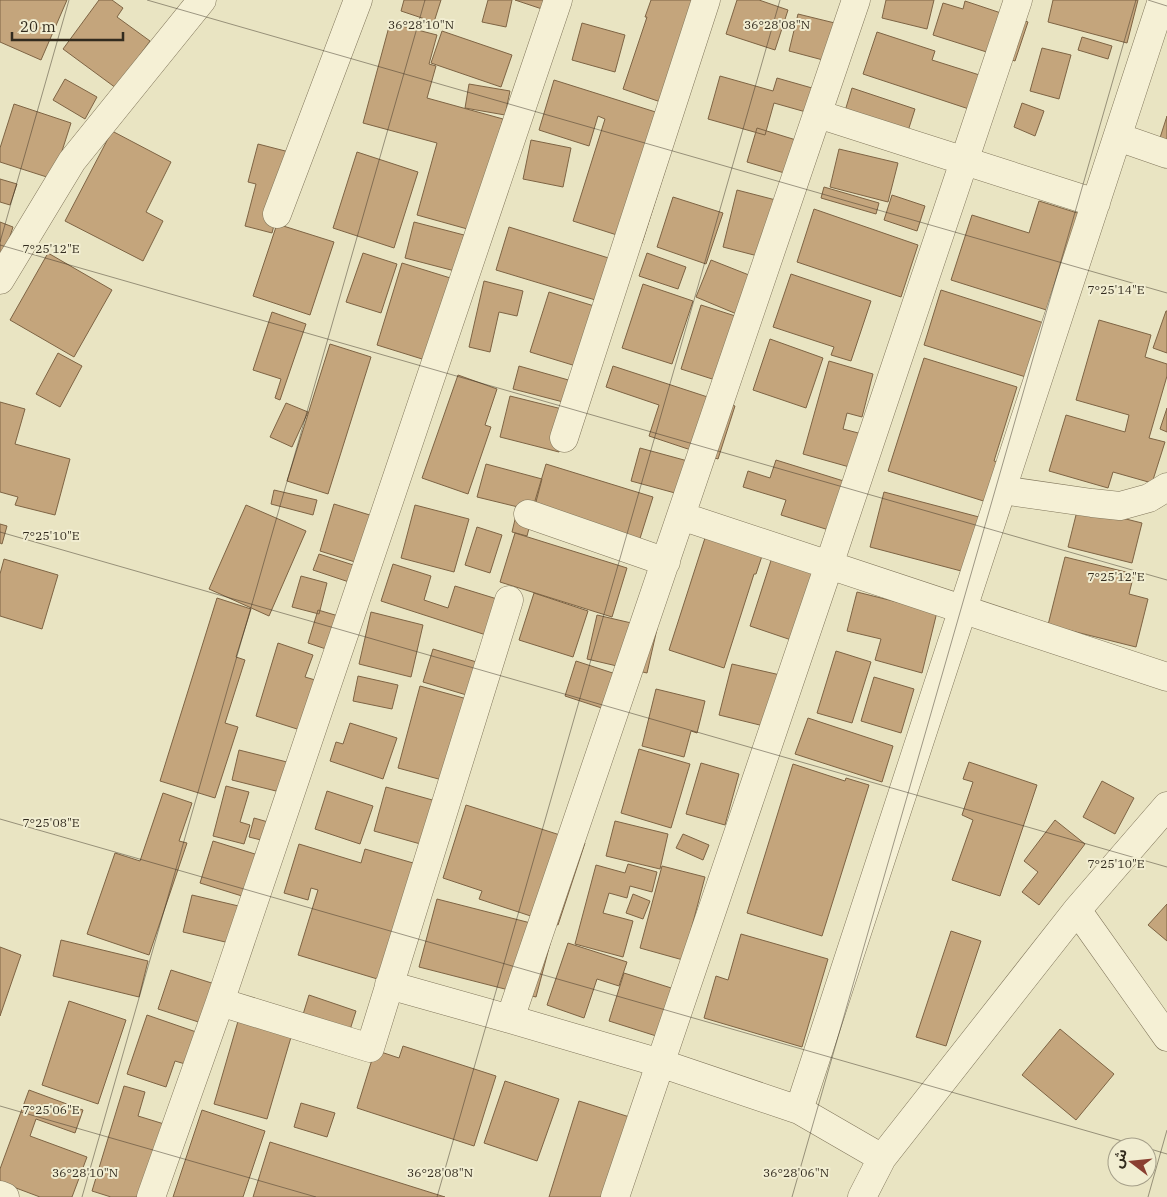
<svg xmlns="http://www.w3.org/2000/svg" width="1167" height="1197" viewBox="0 0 1167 1197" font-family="'IBM Plex Serif','Noto Sans Arabic',serif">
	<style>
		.building { fill: #c4a57c; stroke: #7e6444 }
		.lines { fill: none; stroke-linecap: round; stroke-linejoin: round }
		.minor-casing { stroke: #81765b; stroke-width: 29 }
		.minor { stroke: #f5f0d5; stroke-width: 28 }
		.ticks { fill: none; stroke: #322b1e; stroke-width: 1; stroke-opacity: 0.45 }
		.ticks-label { font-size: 12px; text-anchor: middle; fill: #322b1e; stroke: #f1edd1; stroke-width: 4; stroke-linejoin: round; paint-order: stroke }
	</style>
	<rect width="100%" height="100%" fill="#e9e4c2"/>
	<!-- building -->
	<path class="building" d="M 0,0 L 67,0 L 41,60 L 0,42 Z
		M 99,0 L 112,0 L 123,8 L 117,17 L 150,41 L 116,88 L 63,49 Z
		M 404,0 L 441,0 L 434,22 L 401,11 Z
		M 488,0 L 512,0 L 506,27 L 482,22 Z
		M 515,0 L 545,0 L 542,9 Z
		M 651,0 L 713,0 L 678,108 L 623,89 L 647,17 L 645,17 Z
		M 737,0 L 759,0 L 788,10 L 775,50 L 726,34 Z
		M 886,0 L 934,0 L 927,29 L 882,18 Z
		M 1053,0 L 1138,0 L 1127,43 L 1048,22 Z
		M 965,1 L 1028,22 L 1015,61 L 933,35 L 943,3 L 963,9 Z
		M 798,14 L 847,26 L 838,64 L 789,51 Z
		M 390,23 L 437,35 L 429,64 L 436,66 L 427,98 L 503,119 L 471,230 L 417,215 L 437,143 L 363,123 Z
		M 582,23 L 625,35 L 615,72 L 572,60 Z
		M 442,31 L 512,55 L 501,87 L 431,63 Z
		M 877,32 L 935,51 L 932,60 L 989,78 L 978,112 L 863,74 Z
		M 1082,37 L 1112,46 L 1108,59 L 1078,50 Z
		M 1042,48 L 1071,55 L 1059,99 L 1030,91 Z
		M 720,76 L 773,91 L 777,78 L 819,90 L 813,114 L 774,103 L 765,135 L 708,119 Z
		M 65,79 L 97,97 L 85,119 L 53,100 Z
		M 554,80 L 681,120 L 642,243 L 573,221 L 605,119 L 598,116 L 589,146 L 539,130 Z
		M 469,84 L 510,91 L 505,115 L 465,108 Z
		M 852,88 L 915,109 L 908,131 L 845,111 Z
		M 1022,103 L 1044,111 L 1035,136 L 1014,127 Z
		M 14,104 L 71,123 L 53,179 L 0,162 L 0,148 Z
		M 1167,116 L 1167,146 L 1158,144 Z
		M 757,128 L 809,144 L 798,177 L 747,162 Z
		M 112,131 L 171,162 L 146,212 L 163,221 L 143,261 L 65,221 Z
		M 531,140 L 571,148 L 563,187 L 523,179 Z
		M 258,144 L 293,153 L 272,233 L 245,226 L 256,184 L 248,182 Z
		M 839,149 L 898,163 L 888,202 L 830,187 Z
		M 357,152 L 418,172 L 394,248 L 333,228 Z
		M 0,179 L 17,184 L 10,205 L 0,202 Z
		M 824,187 L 879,203 L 876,214 L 821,198 Z
		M 737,190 L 795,205 L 781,262 L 723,247 Z
		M 892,195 L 925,206 L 917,231 L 884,220 Z
		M 673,197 L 723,213 L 706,264 L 657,247 Z
		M 1039,201 L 1087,216 L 1056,313 L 951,280 L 972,215 L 1029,233 Z
		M 814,209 L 918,245 L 901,297 L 797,262 Z
		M 0,222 L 13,227 L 0,267 Z
		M 414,222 L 464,235 L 455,271 L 405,258 Z
		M 277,224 L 334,242 L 310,315 L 253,296 Z
		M 509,227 L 615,260 L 602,302 L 496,270 Z
		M 48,253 L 112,290 L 74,357 L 10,320 Z
		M 363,253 L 397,264 L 381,313 L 346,302 Z
		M 647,253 L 686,267 L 678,289 L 639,276 Z
		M 711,260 L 754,277 L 739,315 L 696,297 Z
		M 402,263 L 460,281 L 435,363 L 377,345 Z
		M 791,274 L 871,301 L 851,361 L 831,355 L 834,347 L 773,327 Z
		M 484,281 L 523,291 L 517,316 L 499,312 L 490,352 L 469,347 Z
		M 643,284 L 693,301 L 672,364 L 622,348 Z
		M 941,290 L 1047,324 L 1029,378 L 924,345 Z
		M 549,292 L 607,310 L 589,370 L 530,352 Z
		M 701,305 L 751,321 L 731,385 L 681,369 Z
		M 1166,311 L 1167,311 L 1167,353 L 1153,348 Z
		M 272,312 L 306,324 L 280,400 L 275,398 L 281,379 L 253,370 Z
		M 1099,320 L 1151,335 L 1145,357 L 1167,364 L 1167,376 L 1149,438 L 1165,442 L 1152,483 L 1113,472 L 1108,488 L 1049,471 L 1066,415 L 1125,432 L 1129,415 L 1076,400 Z
		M 770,339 L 823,358 L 806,408 L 753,390 Z
		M 330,344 L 371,357 L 328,494 L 287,481 Z
		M 58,353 L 82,366 L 60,407 L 36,394 Z
		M 924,358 L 1017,387 L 994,461 L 1006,464 L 993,504 L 888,471 Z
		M 829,361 L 873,374 L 862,417 L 847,413 L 843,429 L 862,434 L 853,468 L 803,454 Z
		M 519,366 L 572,381 L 567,403 L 513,389 Z
		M 613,366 L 735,406 L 718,459 L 649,436 L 659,405 L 606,387 Z
		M 458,375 L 497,389 L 485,425 L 491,427 L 468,494 L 422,478 Z
		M 510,396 L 570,411 L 559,452 L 500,437 Z
		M 0,402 L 25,409 L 15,444 L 70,459 L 55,515 L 15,505 L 18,497 L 0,492 Z
		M 286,403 L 308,412 L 292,447 L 270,437 Z
		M 1167,408 L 1167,432 L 1160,429 Z
		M 640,448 L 695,463 L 686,496 L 631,481 Z
		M 776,460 L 863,487 L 848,536 L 781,515 L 786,500 L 743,487 L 748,471 L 770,478 Z
		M 486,464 L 542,479 L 527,536 L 512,532 L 518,507 L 477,497 Z
		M 546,464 L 653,497 L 637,548 L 534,504 Z
		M 274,490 L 317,500 L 313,515 L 271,504 Z
		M 884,492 L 979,517 L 965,572 L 870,547 Z
		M 334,504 L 386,520 L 371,567 L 320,551 Z
		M 246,505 L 306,531 L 269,616 L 209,589 Z
		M 415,505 L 469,519 L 454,572 L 401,558 Z
		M 1078,507 L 1142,523 L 1132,563 L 1068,547 Z
		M 0,524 L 7,526 L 2,544 L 0,543 Z
		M 477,527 L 502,535 L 490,573 L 465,565 Z
		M 515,533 L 627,568 L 612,617 L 500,582 Z
		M 705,538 L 762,556 L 756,574 L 754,574 L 724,668 L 669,650 Z
		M 775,548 L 835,568 L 809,646 L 750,626 Z
		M 319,554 L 372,571 L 367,588 L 313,570 Z
		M 1065,557 L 1134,574 L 1129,594 L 1148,599 L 1136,647 L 1048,625 Z
		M 4,559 L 58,575 L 42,629 L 0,616 L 0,574 Z
		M 393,564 L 431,576 L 424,600 L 448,608 L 455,586 L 497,599 L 486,635 L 381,601 Z
		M 301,576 L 327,583 L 319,614 L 292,607 Z
		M 857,592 L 937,612 L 922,673 L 875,660 L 881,639 L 847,631 Z
		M 534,593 L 588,611 L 573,657 L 519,640 Z
		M 217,598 L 251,609 L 236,657 L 245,660 L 225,723 L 238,727 L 215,798 L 160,781 Z
		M 318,610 L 352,620 L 341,654 L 308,643 Z
		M 371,612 L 423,625 L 411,677 L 359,664 Z
		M 597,615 L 657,629 L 647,673 L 587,659 Z
		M 278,643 L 313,655 L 305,677 L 332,685 L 316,735 L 256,716 Z
		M 433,649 L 490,666 L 480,699 L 423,682 Z
		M 836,651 L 871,662 L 852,723 L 817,713 Z
		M 576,661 L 637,681 L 626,716 L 565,696 Z
		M 732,664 L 789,677 L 776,729 L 719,715 Z
		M 358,676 L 398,685 L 392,709 L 353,701 Z
		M 874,677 L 914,689 L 901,733 L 861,721 Z
		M 420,686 L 478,702 L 457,784 L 398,768 Z
		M 656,689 L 705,701 L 697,733 L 691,731 L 684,757 L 642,746 Z
		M 808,718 L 893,746 L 882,782 L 795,754 Z
		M 350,723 L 397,738 L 383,779 L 330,761 L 336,742 L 343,744 Z
		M 639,749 L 690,764 L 671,828 L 621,813 Z
		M 239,750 L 295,764 L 288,794 L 232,780 Z
		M 969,762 L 1037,785 L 1000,896 L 952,880 L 973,820 L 962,815 L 973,782 L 963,779 Z
		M 701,763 L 739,774 L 725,825 L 686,814 Z
		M 793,764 L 845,781 L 846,778 L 869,785 L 822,936 L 747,913 Z
		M 1102,781 L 1134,798 L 1115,834 L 1083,817 Z
		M 226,786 L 249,792 L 240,822 L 250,825 L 244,844 L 213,836 Z
		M 386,787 L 436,801 L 424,845 L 374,831 Z
		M 327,791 L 373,806 L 360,844 L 315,829 Z
		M 163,793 L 192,803 L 179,841 L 187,843 L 149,955 L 87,934 L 115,853 L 140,861 Z
		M 466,805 L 585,843 L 558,925 L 479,899 L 482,891 L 443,878 Z
		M 254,818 L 282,826 L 277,844 L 249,837 Z
		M 1055,820 L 1085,844 L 1039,905 L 1022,892 L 1038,872 L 1024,861 Z
		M 615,821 L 668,834 L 660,869 L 606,856 Z
		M 683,834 L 709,845 L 703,860 L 676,848 Z
		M 213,841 L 271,859 L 258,901 L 200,883 Z
		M 299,844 L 361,863 L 365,849 L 420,865 L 384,981 L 298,955 L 318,890 L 311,888 L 308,900 L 284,893 Z
		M 628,864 L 657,872 L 652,892 L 630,886 L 627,898 L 609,893 L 603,913 L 633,921 L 623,957 L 575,944 L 596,865 L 625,873 Z
		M 662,866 L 705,877 L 683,960 L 640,948 Z
		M 633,894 L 650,901 L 643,919 L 626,913 Z
		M 192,895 L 247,908 L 238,945 L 183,932 Z
		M 437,899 L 554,929 L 536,997 L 419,967 Z
		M 1167,904 L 1167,941 L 1148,925 Z
		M 951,931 L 981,941 L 946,1046 L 916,1037 Z
		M 741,934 L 828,959 L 802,1047 L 704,1018 L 716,976 L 728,980 Z
		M 61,940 L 148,961 L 139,997 L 53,976 Z
		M 568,943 L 627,962 L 619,986 L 597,979 L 584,1018 L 547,1005 Z
		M 0,947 L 21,955 L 0,1016 Z
		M 171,970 L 224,987 L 211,1026 L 158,1009 Z
		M 624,973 L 687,993 L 672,1041 L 609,1021 Z
		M 309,995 L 356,1011 L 348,1036 L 301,1021 Z
		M 69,1001 L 126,1020 L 98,1104 L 42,1085 Z
		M 241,1011 L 294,1027 L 267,1119 L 214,1104 Z
		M 147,1015 L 202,1034 L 192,1066 L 175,1061 L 166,1087 L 127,1074 Z
		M 1060,1029 L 1114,1074 L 1076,1120 L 1022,1075 Z
		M 403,1046 L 496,1076 L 474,1146 L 357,1108 L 375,1050 L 399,1058 Z
		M 505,1081 L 559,1099 L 537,1161 L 484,1143 Z
		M 124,1086 L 145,1092 L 138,1116 L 164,1124 L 141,1197 L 111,1197 L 92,1191 Z
		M 29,1090 L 83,1110 L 75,1133 L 36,1119 L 30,1136 L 87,1157 L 72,1197 L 40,1197 L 0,1182 L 0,1169 Z
		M 579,1101 L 639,1120 L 615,1197 L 549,1197 Z
		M 301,1103 L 335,1113 L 327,1137 L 294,1127 Z
		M 202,1110 L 265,1131 L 243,1197 L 173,1197 Z
		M 270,1142 L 445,1197 L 253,1197 Z"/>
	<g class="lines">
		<defs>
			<path id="minor" d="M 818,114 L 1096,203
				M 1118,137 L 1167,154
				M 277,214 L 358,0
				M 0,280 L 72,161 L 202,0
				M 564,438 L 706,0
				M 1002,490 L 1092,503 L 1120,506 L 1149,498 L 1167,487
				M 528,514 L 666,562
				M 681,516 L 1167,677
				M 1077,910 L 1167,1037
				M 389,985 L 510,1019 L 660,1063 L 799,1110 L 882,1158
				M 220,1002 L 370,1048 L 509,600
				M 510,1019 L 856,0
				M 799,1110 L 1162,0
				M 0,1195 L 5,1197
				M 151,1197 L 220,1002 L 558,0
				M 615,1197 L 829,565 L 1018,0
				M 862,1197 L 882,1158 L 1077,910 L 1167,806"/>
		</defs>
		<!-- minor casing -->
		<use href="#minor" class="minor-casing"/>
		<!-- minor -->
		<use href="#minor" class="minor"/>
	</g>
	<!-- ticks -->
	<path class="ticks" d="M 147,0 L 1167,293M 1148,0 L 1167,6M 0,242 L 69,0M 0,245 L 1167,580M 0,532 L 1167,867M 0,819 L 1143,1147M 0,1106 L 316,1197M 1147,1148 L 1167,1154M 82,1197 L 425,0M 437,1197 L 780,0M 792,1197 L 1136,0M 1148,1197 L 1167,1130"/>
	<g class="ticks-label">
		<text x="421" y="29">36°28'10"N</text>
		<text x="777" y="29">36°28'08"N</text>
		<text x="51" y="253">7°25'12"E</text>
		<text x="1116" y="294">7°25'14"E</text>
		<text x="51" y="540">7°25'10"E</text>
		<text x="1116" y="581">7°25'12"E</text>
		<text x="51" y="827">7°25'08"E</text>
		<text x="1116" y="868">7°25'10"E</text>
		<text x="51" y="1114">7°25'06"E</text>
		<text x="85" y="1177">36°28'10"N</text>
		<text x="440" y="1177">36°28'08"N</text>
		<text x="796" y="1177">36°28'06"N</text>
	</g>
	<!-- north arrow -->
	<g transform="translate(1132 1162) rotate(286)"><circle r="24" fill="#f1edd1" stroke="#a59f89"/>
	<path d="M0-4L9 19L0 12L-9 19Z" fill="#8a3f31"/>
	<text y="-8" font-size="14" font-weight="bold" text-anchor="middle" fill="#322b1e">ش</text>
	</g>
	<!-- scale -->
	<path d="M12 32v8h111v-8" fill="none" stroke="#322b1e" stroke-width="2.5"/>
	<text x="20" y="32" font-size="15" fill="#322b1e" stroke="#f1edd1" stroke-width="4" paint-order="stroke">20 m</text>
</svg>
